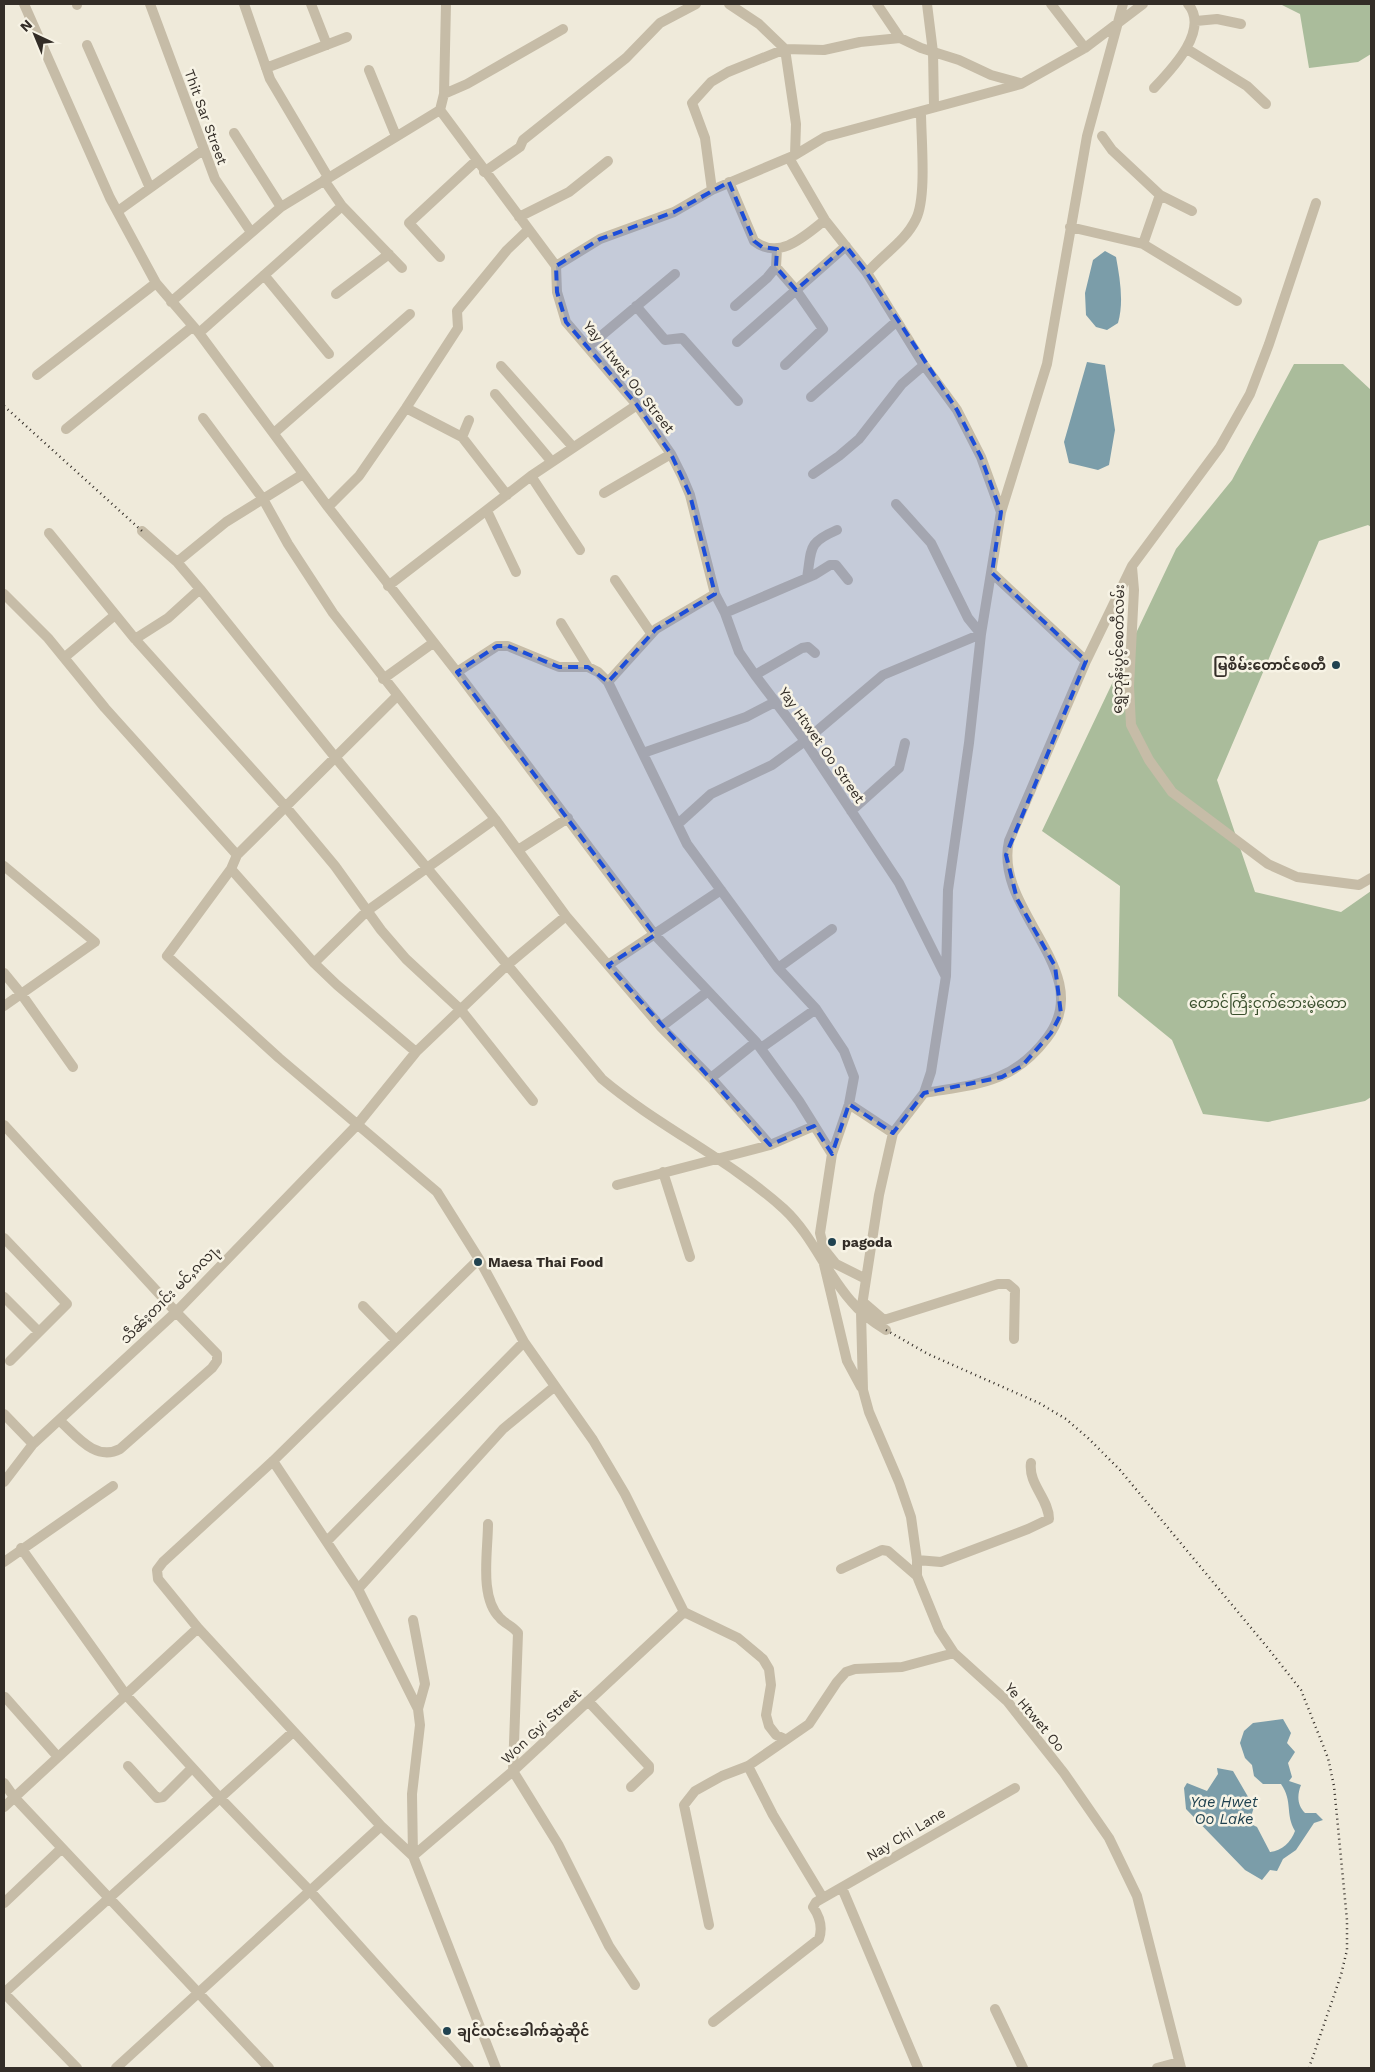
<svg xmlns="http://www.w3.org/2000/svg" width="1375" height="2072" viewBox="0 0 1375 2072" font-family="'Work Sans','Noto Sans Myanmar',sans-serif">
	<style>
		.green { fill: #aabc9b }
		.water { fill: #7b9da9 }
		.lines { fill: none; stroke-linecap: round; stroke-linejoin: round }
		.minor { stroke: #c6bca7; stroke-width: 10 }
		.rail { stroke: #332d27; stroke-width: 2.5; stroke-dasharray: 1 4; stroke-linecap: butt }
		.marked { fill: #1d4ed8; fill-opacity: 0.2; stroke: #1d4ed8; stroke-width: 4; stroke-dasharray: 10 6; stroke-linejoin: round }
		.poi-dot { fill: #204250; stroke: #f7f3e5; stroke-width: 2 }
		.labels { text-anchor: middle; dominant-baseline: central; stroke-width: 5; stroke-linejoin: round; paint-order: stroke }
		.street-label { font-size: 14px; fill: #332d27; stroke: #f7f3e5 }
		.poi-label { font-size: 14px; font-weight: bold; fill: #332d27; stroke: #f7f3e5; text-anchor: start }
		.park-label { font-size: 14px; fill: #3a4f2d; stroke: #f7f3e5 }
		.water-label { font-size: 15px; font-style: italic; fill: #204250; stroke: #f7f3e5 }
	</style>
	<rect width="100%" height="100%" fill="#efeada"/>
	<!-- green -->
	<path class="green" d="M 1280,4 L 1371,4 L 1371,54 L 1358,62 L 1309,68 L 1300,14 Z
		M 1294,364 L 1343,364 L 1371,390 L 1371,527 L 1368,525 L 1319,541 L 1217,780 L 1255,892 L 1341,912 L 1371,891 L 1371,1097 L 1365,1101 L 1268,1122 L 1203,1114 L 1172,1040 L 1118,996 L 1120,886 L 1042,831 L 1176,549 L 1232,480 Z"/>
	<!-- water -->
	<path class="water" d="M 1105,251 L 1116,257 C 1120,279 1124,302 1118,323 L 1107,330 L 1096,327 L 1086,315 L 1085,293 L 1093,260 Z
		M 1087,362 L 1105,365 L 1115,430 L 1109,465 L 1098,470 L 1069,463 L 1064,442 Z
		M 1283,1719 L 1291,1733 L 1287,1743 L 1295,1752 L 1288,1763 L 1292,1777 L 1289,1781 L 1301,1785 C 1297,1795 1297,1805 1305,1813 L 1316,1813 L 1323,1820 L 1314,1823 L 1296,1850 L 1283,1859 L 1277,1871 L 1270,1870 L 1262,1880 L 1245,1870 L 1186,1809 L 1184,1788 L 1187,1783 L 1207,1791 L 1218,1774 L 1217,1768 L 1233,1771 L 1254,1807 L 1249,1823 L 1257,1827 L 1270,1852 C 1282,1851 1291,1842 1295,1831 C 1285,1814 1293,1801 1281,1784 L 1263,1784 L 1254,1776 L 1252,1765 L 1245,1758 L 1240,1743 L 1244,1731 L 1253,1723 Z"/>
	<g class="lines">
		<!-- minor -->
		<path class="minor" d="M 24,4 L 110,198 L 156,283 L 199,333 L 328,507 L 457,672 L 655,935 L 756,1042 L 799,1101 L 832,1154 L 820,1233 L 824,1249 L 823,1260 L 847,1361 L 861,1387
			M 77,4 L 77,5
			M 150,4 L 215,179 L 251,232
			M 244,4 L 270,79 L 328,177
			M 311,4 L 327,45
			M 446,4 L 444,94 L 440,110 L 556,266 L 557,292 L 566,322 L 637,405 L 671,454 L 682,476 L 690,495 L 715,594 L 725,613 L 739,652 L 755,675 L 805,741 L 899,883 L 945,975
			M 729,4 L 759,24 L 785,49 L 796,124 L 795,155
			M 877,4 L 900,38
			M 927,4 L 933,52 L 934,107
			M 1051,4 L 1085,48
			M 1123,4 L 1087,136 L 1047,364 L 1001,512 L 981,634 L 969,743 L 948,890 L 946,976 L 931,1072 L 924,1093 L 893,1133 L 879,1195 L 861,1312 L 863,1390 L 869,1412 L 899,1482 L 911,1517 L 917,1560 L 917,1576 L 939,1630 L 954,1653 L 1007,1701 L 1064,1773 L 1109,1838 L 1137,1896 L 1181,2068
			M 1196,21 L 1217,19 L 1241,24
			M 87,45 L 150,188
			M 1187,49 L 1247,86 L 1266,104
			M 266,68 L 347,37
			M 369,70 L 396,136
			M 1154,88 C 1172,69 1210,30 1188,4
			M 444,94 L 467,84 L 563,29
			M 234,133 L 281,207
			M 1102,136 L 1112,150 L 1160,195 L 1192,211
			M 789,158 L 825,220 L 867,273 L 924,365 L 957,410 L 981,457 L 1001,512
			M 484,172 L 520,147 L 523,140 L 626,58 L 660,23 L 696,4
			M 324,180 L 342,206 L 402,268
			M 729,182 L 754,241 C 779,261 805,236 825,220
			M 712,190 L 705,138 L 692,103 L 711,82 L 728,72 L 785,49 L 824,50 L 860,42 L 900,38 L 921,48 L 959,60 L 991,75 L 1020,83
			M 118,211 L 203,150
			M 519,217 L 569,192 L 608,161
			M 1070,227 L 1143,244 L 1237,301
			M 1143,244 L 1160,195
			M 440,257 L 409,223 L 476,161
			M 556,266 L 600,239 L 674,212 L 712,190 L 795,155 L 825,137 L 1021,84 L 1085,48 L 1143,4
			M 776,267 L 796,290 L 823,329 L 785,365
			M 867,273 C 883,254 905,242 916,219 C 927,197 921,138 921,112
			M 264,275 L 329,354
			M 336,294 L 389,254
			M 171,302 L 281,207 L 440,110
			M 636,306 L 665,340 L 682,338 L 738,401
			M 735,306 L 767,278 L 776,267 L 777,249
			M 199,333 L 342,206
			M 737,342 L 846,246
			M 589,346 L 675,274
			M 501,366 L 573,447
			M 37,375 L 156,283
			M 495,394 L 552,462
			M 811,397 L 897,321
			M 406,408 L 462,437 L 507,495
			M 203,418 L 263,499 L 288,544 L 333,613 L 495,819 L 566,916 L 661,1027 L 711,1078 L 770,1145
			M 66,429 L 192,327
			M 274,433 L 410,314
			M 462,437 L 469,420
			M 813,474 L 839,456 L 859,439 L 902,384 L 924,365
			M 531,476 L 580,550
			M 604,493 L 671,454
			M 328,507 L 359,476 L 406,408 L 458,328 L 457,311 L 507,250 L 528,230
			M 487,511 L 516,572
			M 142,531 L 177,562 L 200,589 L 335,757 L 602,1079 C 659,1127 729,1159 784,1209 C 812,1235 826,1273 851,1301 C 860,1312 873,1322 886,1330
			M 49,533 L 135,639 L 285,806 L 335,866 L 381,930 L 406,959 L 461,1010 L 533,1101
			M 177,562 L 226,522 L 303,474
			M 1132,567 L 1134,590 L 1129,686 L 1131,725 L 1149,760 L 1172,792 L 1268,864 L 1297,877 L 1359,885 L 1371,878
			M 992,573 L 1086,661
			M 807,578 C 812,548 807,543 837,530
			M 615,580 L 651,633
			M 388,586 L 531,476 L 637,405
			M 4,594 L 48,638 L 105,708 L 237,855 L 231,869 L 167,956 L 279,1058 L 437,1192 L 479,1259 L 524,1342 L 593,1440 L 625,1494 L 684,1612 L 738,1638 L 763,1659 L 769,1669 L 771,1685 L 766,1715 L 769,1726 L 776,1735 L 785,1739
			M 725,613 L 814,575 L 830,565 L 836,565 L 848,580
			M 561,623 L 588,667
			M 135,639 L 168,618 L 200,589
			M 65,657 L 115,615
			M 457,672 L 497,646 L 508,646 L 559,667 L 588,667 L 598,672 L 608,682 L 656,629 L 715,594
			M 755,675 L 802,648 L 808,647 L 815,653
			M 383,679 L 433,643
			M 608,682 L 687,844 L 778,968 L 816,1009 L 844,1051 L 854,1077 L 849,1104 L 832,1154
			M 643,753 L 746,717 L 775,702
			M 851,811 L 899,768 L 905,743
			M 679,823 L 711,794 L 772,765 L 805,741 L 883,675 L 981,634 L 968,618 L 931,543 L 896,504
			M 518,850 L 568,818
			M 237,855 L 397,696
			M 4,866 L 95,942 L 4,1006
			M 231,869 L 314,963 L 337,985 L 416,1052
			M 314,963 L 367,911 L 495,819
			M 608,965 L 721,890
			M 778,968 L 832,929
			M 4,973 L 22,995 L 73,1067
			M 661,1027 L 707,992
			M 761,1048 L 816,1009
			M 711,1078 L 756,1042
			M 924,1093 C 977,1084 1012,1084 1047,1038 C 1098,972 993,911 1009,841 L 1086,661 L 1132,566 L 1220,447 L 1250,394 L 1269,344 L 1316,203
			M 849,1104 L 893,1133
			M 4,1125 L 176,1312 L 217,1354 L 217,1361 L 212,1368 L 120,1449 C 95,1462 76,1435 59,1420
			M 663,1172 L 690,1257
			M 617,1185 L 770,1145 L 814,1126
			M 4,1238 L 67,1304 L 10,1361
			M 824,1249 L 836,1264 L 866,1279
			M 4,1297 L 39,1332
			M 863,1302 L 884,1320 L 998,1284 L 1008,1284 L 1015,1290 L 1014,1339
			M 363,1306 L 396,1340
			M 4,1414 L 33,1444
			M 273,1461 L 358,1589 L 418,1709 L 420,1725 L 412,1794 L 413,1856 L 496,2068
			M 4,1482 L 33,1444 L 176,1312 L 357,1125 L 416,1052 L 505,967 L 566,916
			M 488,1524 C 488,1551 479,1598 500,1618 C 505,1624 513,1626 518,1633 L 513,1771 L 558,1844 L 609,1946 L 635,1985
			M 327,1541 L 524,1342
			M 21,1548 L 126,1695 L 220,1798 L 310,1891 L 469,2068
			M 917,1560 L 941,1562 L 1028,1529 L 1049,1519 C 1049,1499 1028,1484 1031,1463
			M 4,1562 L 113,1486
			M 841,1569 L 882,1550 L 888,1551 L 917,1576
			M 358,1589 L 503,1429 L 554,1387
			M 413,1620 L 425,1684 L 418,1709
			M 5,1697 L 58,1757
			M 588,1701 L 649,1766 L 649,1770 L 631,1787
			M 128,1766 L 157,1798 L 163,1797 L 192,1768
			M 748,1766 L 773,1815 L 823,1898
			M 4,1783 L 14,1797 L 62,1848 L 269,2068
			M 4,1807 L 198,1628
			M 413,1856 L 381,1826 L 198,1628 L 158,1579 L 157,1570 L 163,1562 L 273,1461 L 479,1259
			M 413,1856 L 513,1771 L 684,1612
			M 842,1888 L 918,2068
			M 4,1903 L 62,1848
			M 709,1925 L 684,1805 L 695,1791 L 722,1776 L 748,1766 L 809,1724 L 837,1682 L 846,1672 L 855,1669 L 902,1667 L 954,1653
			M 995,2009 L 1023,2068
			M 713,2022 L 819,1939 C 823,1927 820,1917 813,1907 L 816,1902 L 1015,1788
			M 77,2068 L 4,1993 L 293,1732
			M 116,2068 L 381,1826
			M 1157,2068 L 1179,2062"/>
		<!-- rail -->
		<path class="rail" d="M 4,406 L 142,531
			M 886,1330 L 928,1354 L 1039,1403 L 1066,1419 L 1088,1438 L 1120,1470 L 1267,1647 L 1301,1690 L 1328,1758 L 1334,1786 L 1347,1920 L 1347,1950 L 1341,1975 L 1309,2068"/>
	</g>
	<!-- marked area -->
	<path class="marked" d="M 729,182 L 754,241 L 762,247 L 777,249 L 776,267 L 796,290 L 846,246 L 867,273 L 957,410 L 981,457 L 1001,512 L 992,573 L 1086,661 L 1006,855 L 1017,899 L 1055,966 L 1061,1014 L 1051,1033 L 1022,1066 L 1002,1077 L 924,1093 L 893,1133 L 849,1104 L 832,1154 L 814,1126 L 770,1145 L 608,965 L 655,935 L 457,672 L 497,646 L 508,646 L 559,667 L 588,667 L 608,682 L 656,629 L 715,594 L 690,495 L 671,454 L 637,405 L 566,322 L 557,292 L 556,266 L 600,239 L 674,212 Z"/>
	<!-- markers -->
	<g class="poi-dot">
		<circle cx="1336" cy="665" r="5"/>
		<circle cx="832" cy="1242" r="5"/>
		<circle cx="478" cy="1262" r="5"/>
		<circle cx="447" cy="2031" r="5"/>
	</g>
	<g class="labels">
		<!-- street labels -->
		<g class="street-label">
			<text transform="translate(206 117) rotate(70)">Thit Sar Street</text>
			<text transform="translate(629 377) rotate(52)">Yay Htwet Oo Street</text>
			<text transform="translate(1118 649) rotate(-89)">ရွှေဘုန်းပွင့်စေတီလမ်း</text>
			<text transform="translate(822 745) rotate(55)">Yay Htwet Oo Street</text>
			<text transform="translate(170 1294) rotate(-45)">သဵၼ်ႈတၢင်း မင်ႇၵလႃႇ</text>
			<text transform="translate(1035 1717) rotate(50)">Ye Htwet Oo</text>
			<text transform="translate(541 1726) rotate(-43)">Won Gyi Street</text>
			<text transform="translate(906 1834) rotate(-31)">Nay Chi Lane</text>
		</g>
		<!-- poi labels -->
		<g class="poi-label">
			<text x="1326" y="665" text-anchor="end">မြစိမ်းတောင်စေတီ</text>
			<text x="842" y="1242">pagoda</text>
			<text x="488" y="1262">Maesa Thai Food</text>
			<text x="457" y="2031">ချင်လင်းခေါက်ဆွဲဆိုင်</text>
		</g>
		<!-- park labels -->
		<g class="park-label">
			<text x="1268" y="1003">တောင်ကြီးငှက်ဘေးမဲ့တော</text>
		</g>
		<!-- water labels -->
		<g class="water-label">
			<text x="1224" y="1802">Yae Hwet<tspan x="1224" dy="17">Oo Lake</tspan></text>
		</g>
	</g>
	<!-- border -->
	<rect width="1375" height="2072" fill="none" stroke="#332d27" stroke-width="10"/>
	<!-- north arrow -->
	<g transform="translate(35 35) rotate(316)" stroke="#f7f3e5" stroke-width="4" paint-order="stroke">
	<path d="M0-4L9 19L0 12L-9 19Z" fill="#332d27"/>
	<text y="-8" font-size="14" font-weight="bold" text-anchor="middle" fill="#332d27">N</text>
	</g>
</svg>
